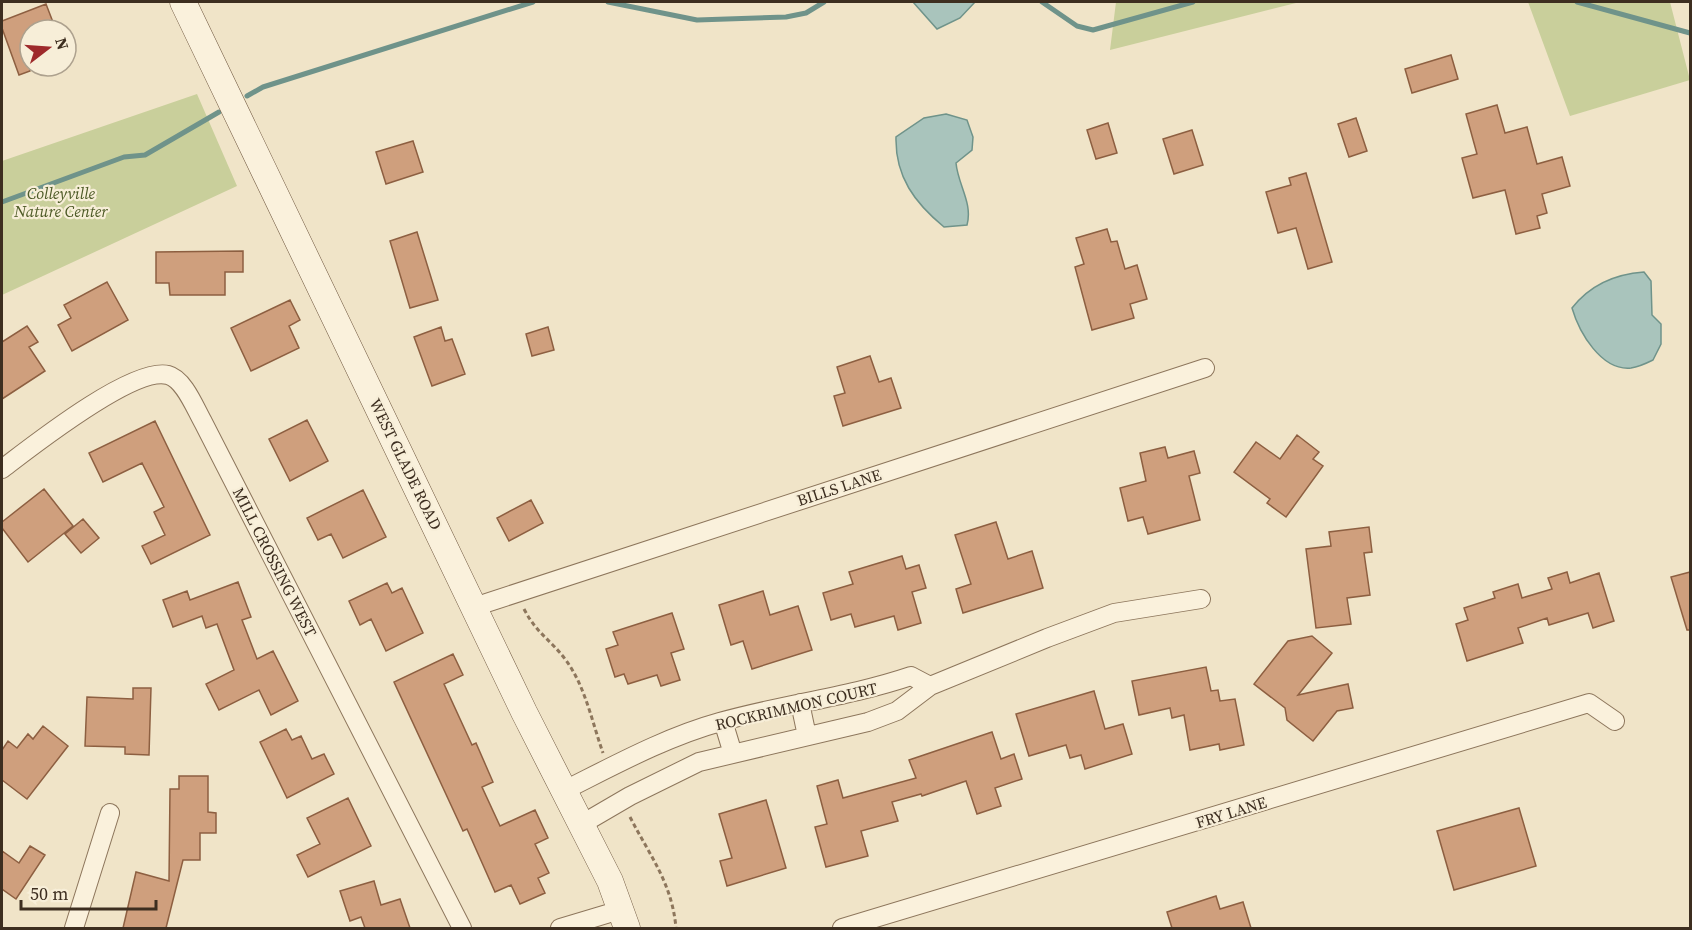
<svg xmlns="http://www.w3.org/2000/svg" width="1692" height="930" viewBox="0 0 1692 930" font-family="'Source Serif 4',serif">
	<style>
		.green { fill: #c9cf9b }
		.water { fill: #a9c4bc; stroke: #6f938a; stroke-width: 1.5 }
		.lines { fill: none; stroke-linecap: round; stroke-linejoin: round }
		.stream { stroke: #6f938a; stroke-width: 5 }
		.building { fill: #cf9f7d; stroke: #8d5f41; stroke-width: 1.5 }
		.street-casing { stroke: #8d765c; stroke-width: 20 }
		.secondary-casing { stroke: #6f573f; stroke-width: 27 }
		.path { stroke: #8d765c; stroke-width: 3; stroke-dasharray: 4.5 3; stroke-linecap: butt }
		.street { stroke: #faf1dc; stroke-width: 18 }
		.secondary { stroke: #faf1dc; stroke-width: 26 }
		.labels { text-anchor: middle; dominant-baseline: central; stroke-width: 4.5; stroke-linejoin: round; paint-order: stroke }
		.park-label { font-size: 16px; font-style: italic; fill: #4d5a26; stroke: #f7eed8 }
		.street-label { font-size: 16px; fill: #3d2e20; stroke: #f7eed8 }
	</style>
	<rect width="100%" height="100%" fill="#f0e4c8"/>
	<!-- green -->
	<path class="green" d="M 1116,2 L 1300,2 L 1110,50 Z
		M 1528,2 L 1670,2 L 1690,80 L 1570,116 Z
		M 197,94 L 237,186 L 2,295 L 2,161 Z"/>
	<!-- water -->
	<path class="water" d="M 913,2 L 975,2 L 960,18 L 937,29 Z
		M 946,114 L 967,120 L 973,137 L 972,150 L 956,163 C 958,185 973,203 967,225 L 944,227 C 915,203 895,177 896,137 L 924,118 Z
		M 1644,272 L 1651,281 L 1652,315 L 1661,324 L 1661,344 L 1653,360 C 1647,363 1638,367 1631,368 C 1601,371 1579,332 1572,308 C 1590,285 1616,274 1644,272 Z"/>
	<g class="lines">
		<!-- stream -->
		<path class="stream" d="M 608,2 L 697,20 L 786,17 L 806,13 L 824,2
			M 1042,2 L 1077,26 L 1093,30 L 1193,2
			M 1577,2 L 1690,33
			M 247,96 L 263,87 L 533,2
			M 2,202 L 124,157 L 145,155 L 219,112"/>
	</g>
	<!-- building -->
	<path class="building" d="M 46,4 L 56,30 L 30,30 L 30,71 L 19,75 L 2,28 L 2,21 Z
		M 1451,55 L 1458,79 L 1412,93 L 1405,69 Z
		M 1497,105 L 1505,133 L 1527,127 L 1537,164 L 1562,157 L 1570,186 L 1542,194 L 1547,213 L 1537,216 L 1540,228 L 1516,234 L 1505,190 L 1473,198 L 1462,158 L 1477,154 L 1466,114 Z
		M 1356,118 L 1367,151 L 1349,157 L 1338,124 Z
		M 1108,123 L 1117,153 L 1096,159 L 1087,130 Z
		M 1192,130 L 1203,165 L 1174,174 L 1163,139 Z
		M 413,141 L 423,172 L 386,184 L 376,152 Z
		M 1306,173 L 1332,262 L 1308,269 L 1296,228 L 1278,233 L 1266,192 L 1291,185 L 1289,178 Z
		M 1107,229 L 1111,242 L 1117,241 L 1125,269 L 1137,265 L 1147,299 L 1130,304 L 1134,318 L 1092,330 L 1075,267 L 1084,264 L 1076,238 Z
		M 417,232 L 438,300 L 410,308 L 390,241 Z
		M 243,251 L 243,272 L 225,272 L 225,295 L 170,295 L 169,283 L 156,283 L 156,252 Z
		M 107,282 L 128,320 L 72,351 L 58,325 L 71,318 L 64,305 Z
		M 290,300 L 300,320 L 289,326 L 299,348 L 251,371 L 231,328 Z
		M 27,326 L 38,342 L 29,347 L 45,371 L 2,399 L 2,342 Z
		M 441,327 L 445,341 L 452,339 L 465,374 L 432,386 L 414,337 Z
		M 548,327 L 554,350 L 532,356 L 526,334 Z
		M 870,356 L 879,382 L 891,378 L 901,408 L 843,426 L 834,396 L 845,393 L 837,367 Z
		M 307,420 L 328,461 L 290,481 L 269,439 Z
		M 155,421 L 210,535 L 151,564 L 142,546 L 165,535 L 154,512 L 164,507 L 142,463 L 103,482 L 89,453 Z
		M 1297,435 L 1319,452 L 1313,459 L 1323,466 L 1286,517 L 1267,503 L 1270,499 L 1234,472 L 1256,442 L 1280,459 Z
		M 1165,447 L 1168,458 L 1194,451 L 1200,473 L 1189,476 L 1200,520 L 1148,534 L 1143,517 L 1128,521 L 1120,488 L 1146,481 L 1140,453 Z
		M 44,489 L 73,526 L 28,562 L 2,528 L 2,522 Z
		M 363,490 L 386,537 L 343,558 L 331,534 L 318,540 L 307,518 Z
		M 531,500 L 543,523 L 509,541 L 497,518 Z
		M 83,519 L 99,538 L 81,553 L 65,534 Z
		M 996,522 L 1008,559 L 1032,551 L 1043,588 L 963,613 L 956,589 L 971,584 L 955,535 Z
		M 1369,527 L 1372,552 L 1364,553 L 1370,595 L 1347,598 L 1351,624 L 1316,628 L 1306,549 L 1331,546 L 1329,532 Z
		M 902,556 L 906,569 L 919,565 L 926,588 L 912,592 L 921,623 L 898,630 L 894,616 L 855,627 L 851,614 L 831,620 L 823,593 L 853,584 L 849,572 Z
		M 1567,572 L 1570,583 L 1599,573 L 1614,621 L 1593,628 L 1588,613 L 1549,625 L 1547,618 L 1518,628 L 1523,643 L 1467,661 L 1456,624 L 1468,620 L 1464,608 L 1495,598 L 1493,592 L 1518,584 L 1522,598 L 1552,589 L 1548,578 Z
		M 1690,572 L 1690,630 L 1687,630 L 1671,577 Z
		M 238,582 L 251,617 L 242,620 L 257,659 L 273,651 L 298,701 L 271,715 L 259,690 L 219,710 L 206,684 L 234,670 L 217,624 L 206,628 L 202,616 L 173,627 L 163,600 L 187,591 L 190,600 Z
		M 387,583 L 392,593 L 402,588 L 423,633 L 386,651 L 371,619 L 360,625 L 349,601 Z
		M 763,591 L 770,615 L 798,606 L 812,650 L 752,669 L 743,641 L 731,645 L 719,605 Z
		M 672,613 L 684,649 L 671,653 L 680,680 L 661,686 L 657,675 L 628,684 L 624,674 L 615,677 L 606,649 L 618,645 L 613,632 Z
		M 1312,636 L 1332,653 L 1298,695 L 1348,684 L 1353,708 L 1337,711 L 1313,741 L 1287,720 L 1285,708 L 1254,684 L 1288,641 Z
		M 453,654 L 463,675 L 444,684 L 472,745 L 476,743 L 493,782 L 482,787 L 500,826 L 535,810 L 548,838 L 535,844 L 549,873 L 538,878 L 545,893 L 520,904 L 511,885 L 495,892 L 467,829 L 463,831 L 394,682 Z
		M 1206,667 L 1211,691 L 1218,690 L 1220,701 L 1235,699 L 1244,745 L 1220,750 L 1219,744 L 1190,750 L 1184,715 L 1172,718 L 1170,708 L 1139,715 L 1132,681 Z
		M 133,688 L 151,688 L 149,755 L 125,754 L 125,747 L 85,746 L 87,697 L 133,699 Z
		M 1094,691 L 1105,729 L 1123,724 L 1132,754 L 1085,769 L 1081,755 L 1070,758 L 1066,745 L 1029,756 L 1016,714 Z
		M 43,726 L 68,746 L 27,799 L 2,780 L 2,750 L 8,741 L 17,748 L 28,734 L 33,739 Z
		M 286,729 L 292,740 L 301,736 L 312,759 L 324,754 L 334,774 L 287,798 L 260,742 Z
		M 992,732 L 1001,759 L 1014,754 L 1022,779 L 995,788 L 1001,806 L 977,814 L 966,781 L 922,796 L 921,794 L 892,802 L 898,821 L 861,831 L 868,856 L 826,867 L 815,827 L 827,824 L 817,786 L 838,780 L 843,798 L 916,778 L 909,760 Z
		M 179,776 L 208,776 L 208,812 L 216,813 L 216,833 L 200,833 L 200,860 L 183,860 L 166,928 L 123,928 L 136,872 L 169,881 L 170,789 L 179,789 Z
		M 348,798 L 371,846 L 308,877 L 297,855 L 320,844 L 307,818 Z
		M 766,800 L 786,868 L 727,886 L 720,861 L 732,858 L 719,814 Z
		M 1519,808 L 1536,866 L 1454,890 L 1437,831 Z
		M 30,846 L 45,855 L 16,899 L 2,889 L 2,851 L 19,863 Z
		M 374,881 L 381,905 L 400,899 L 410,928 L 365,928 L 361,917 L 350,921 L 340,891 Z
		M 1216,896 L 1220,909 L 1243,902 L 1251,928 L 1172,928 L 1167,912 Z"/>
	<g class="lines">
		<defs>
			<path id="street" d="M 2,469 C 31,447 133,366 168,375 C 184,379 195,408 203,422 L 462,928
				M 474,607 L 1205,368
				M 800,703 L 807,736
				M 723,721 L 733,754
				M 565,790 C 615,765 666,737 720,722 C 783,704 849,697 911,676 L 930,686
				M 582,824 L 630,796 L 699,762 L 868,722 L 897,711 L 930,686 L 1047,638 L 1114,613 L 1201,599
				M 74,928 L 110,813
				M 560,928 L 620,910
				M 842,928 L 1589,703 L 1615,721"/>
			<path id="secondary" d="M 183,2 L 524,712 L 610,881 L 627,928"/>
		</defs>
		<!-- street casing -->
		<use href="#street" class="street-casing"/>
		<!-- secondary casing -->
		<use href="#secondary" class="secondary-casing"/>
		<!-- path -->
		<path class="path" d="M 524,609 C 537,634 550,639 565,659 C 585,685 592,722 603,753
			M 630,817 C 650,856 672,883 676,928"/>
		<!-- street -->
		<use href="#street" class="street"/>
		<!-- secondary -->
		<use href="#secondary" class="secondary"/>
	</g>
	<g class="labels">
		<!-- park labels -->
		<g class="park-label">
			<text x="61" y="193">Colleyville<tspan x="61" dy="18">Nature Center</tspan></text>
		</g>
		<!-- street labels -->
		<g class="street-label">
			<text transform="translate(406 464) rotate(64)">WEST GLADE ROAD</text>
			<text transform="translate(839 487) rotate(-18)">BILLS LANE</text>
			<text transform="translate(275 562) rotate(63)">MILL CROSSING WEST</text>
			<text transform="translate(796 706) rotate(-13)">ROCKRIMMON COURT</text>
			<text transform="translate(1231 812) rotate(-17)">FRY LANE</text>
		</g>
	</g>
	<!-- border -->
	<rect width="1692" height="930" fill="none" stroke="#3d2e20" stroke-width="6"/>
	<!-- north arrow -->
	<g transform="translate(48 48) rotate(73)"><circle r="28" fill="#f7eed8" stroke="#ada18e" stroke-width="1.5"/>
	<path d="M0-4.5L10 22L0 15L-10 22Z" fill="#9e2a2b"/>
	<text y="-9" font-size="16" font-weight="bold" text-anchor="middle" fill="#3d2e20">N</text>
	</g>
	<!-- scale -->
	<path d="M21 900v9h135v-9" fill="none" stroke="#3d2e20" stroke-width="3"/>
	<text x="30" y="900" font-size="18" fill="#3d2e20" stroke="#f7eed8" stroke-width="4.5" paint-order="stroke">50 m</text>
</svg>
